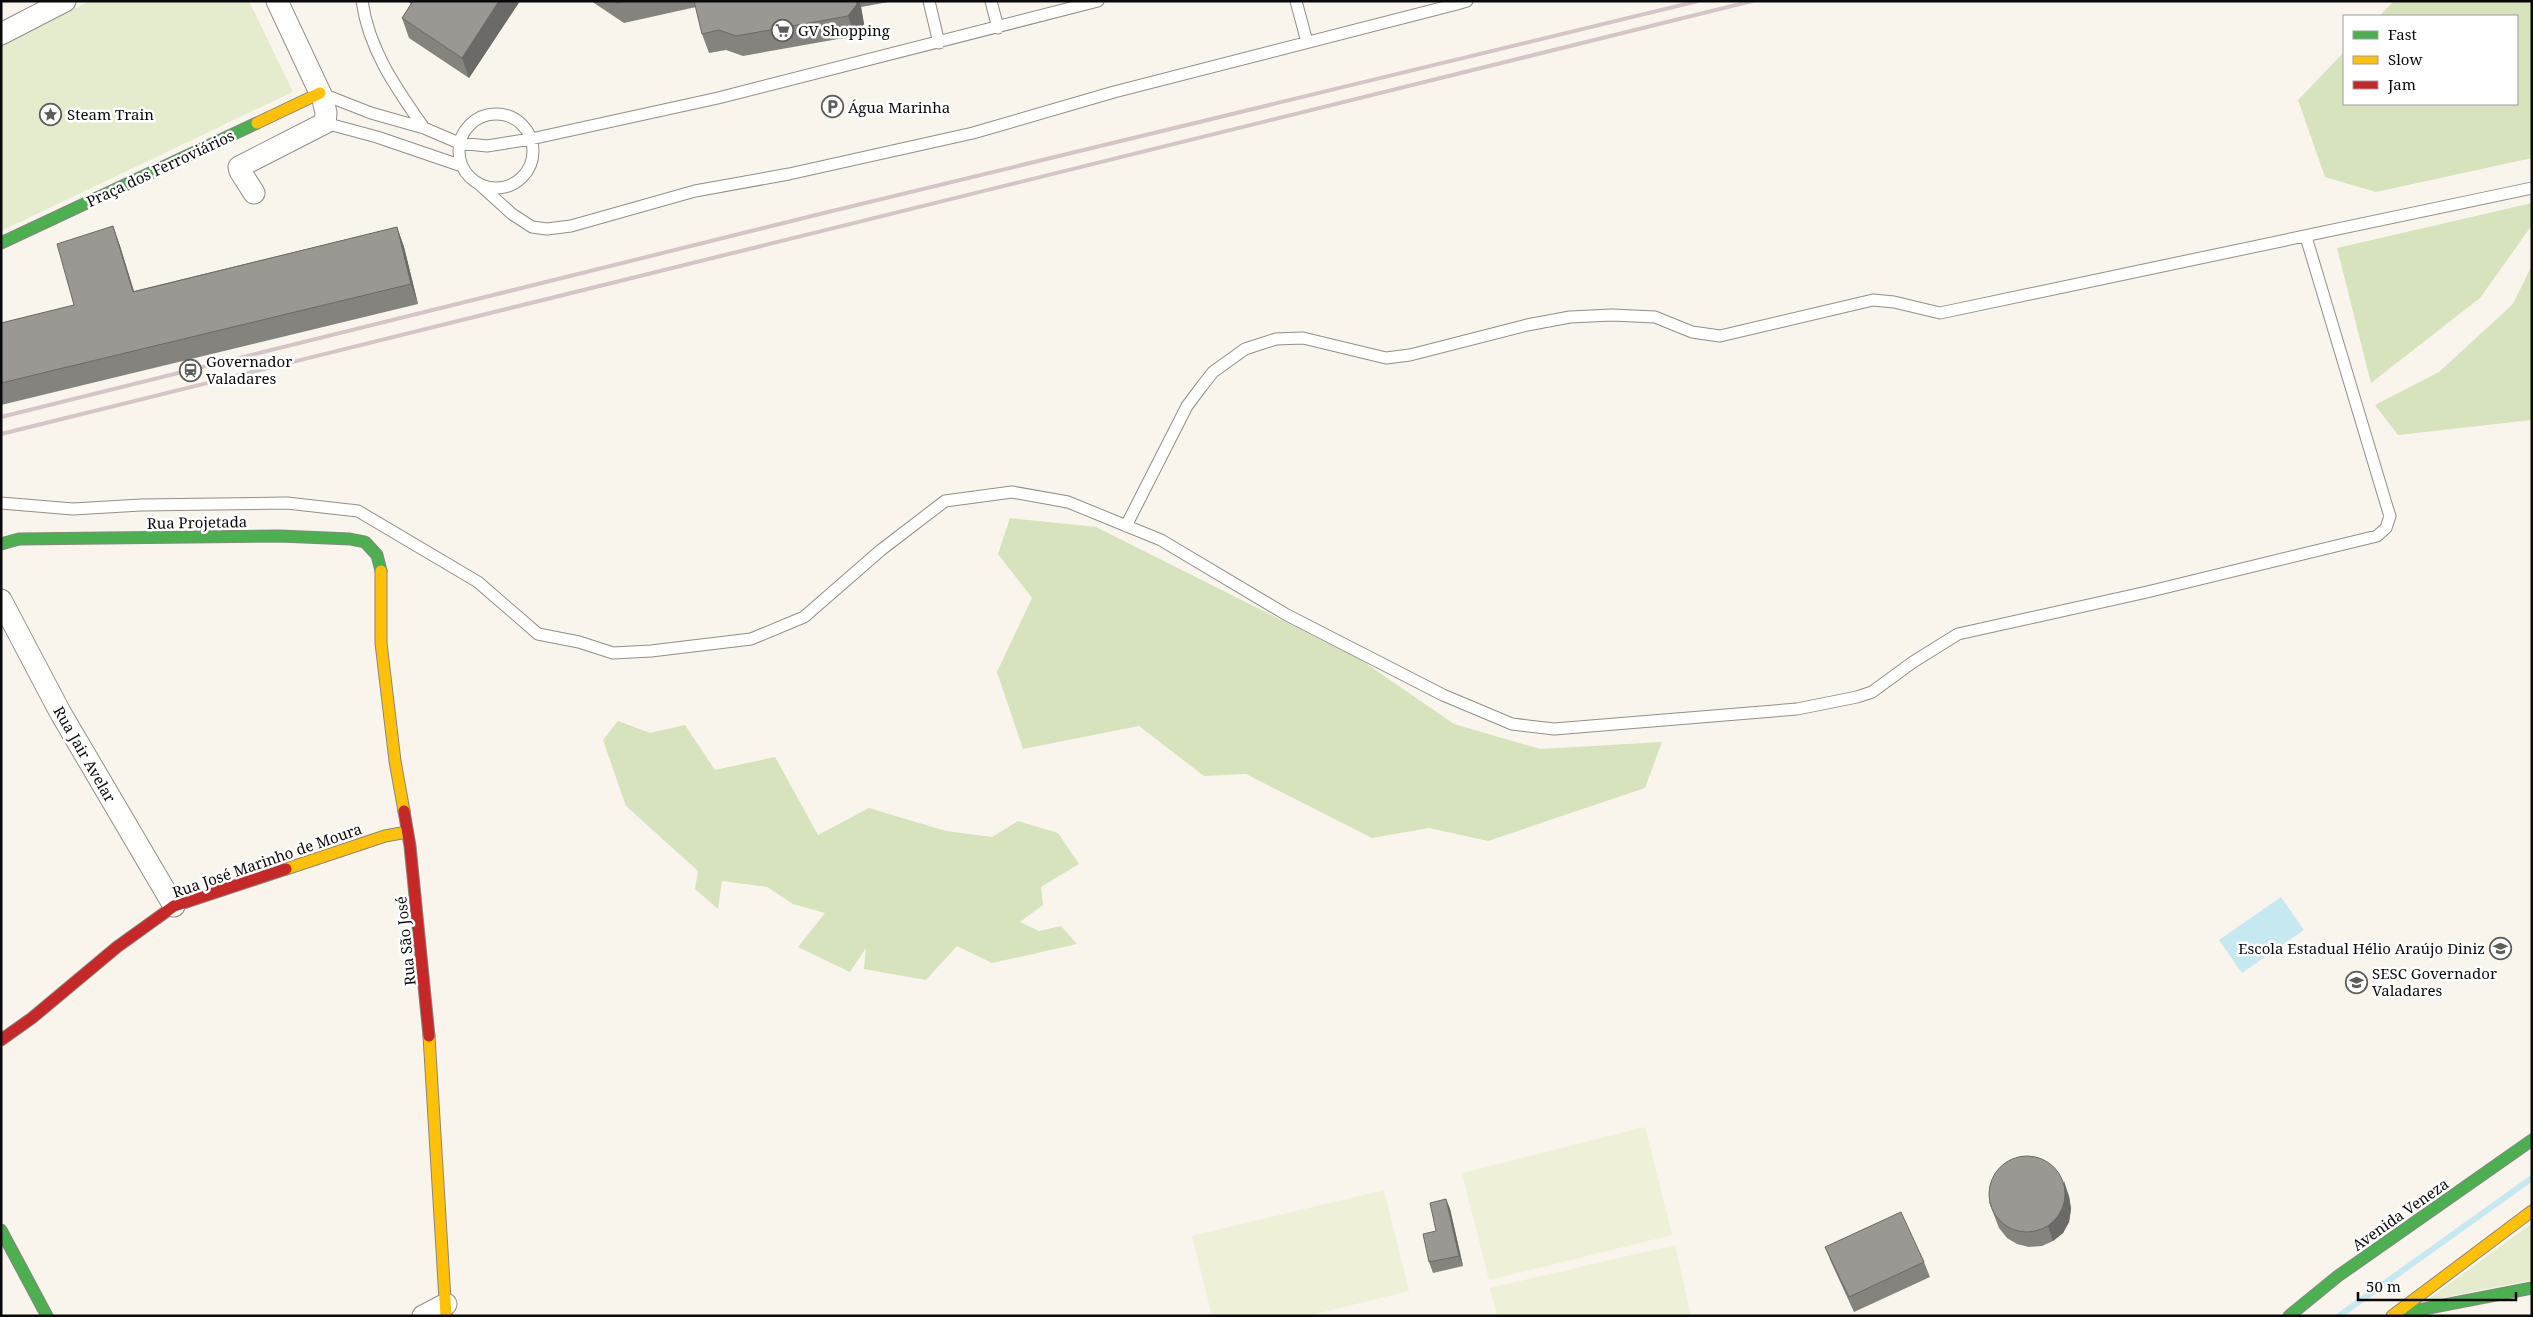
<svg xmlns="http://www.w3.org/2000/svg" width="2533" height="1317" viewBox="0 0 2533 1317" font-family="'Noto Serif',serif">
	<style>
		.green { fill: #e5ecce }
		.forest { fill: #d7e3bc }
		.pitch { fill: #eef0d7 }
		.water { fill: #c6e8f0 }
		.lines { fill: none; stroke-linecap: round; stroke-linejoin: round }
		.stream { stroke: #c6e8f0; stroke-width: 6 }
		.lane-casing { stroke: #918f8b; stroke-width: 13 }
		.street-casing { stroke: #918f8b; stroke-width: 23 }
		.fast-casing { stroke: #888682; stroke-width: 13 }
		.slow-casing { stroke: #888682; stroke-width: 13 }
		.jam-casing { stroke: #888682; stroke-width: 13 }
		.lane { stroke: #fefefc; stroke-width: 11 }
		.street { stroke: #fefefc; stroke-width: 21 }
		.fast { stroke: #4caf50; stroke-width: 11 }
		.slow { stroke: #ffc107; stroke-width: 11 }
		.jam { stroke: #c62828; stroke-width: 11 }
		.rail { stroke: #d4c5c6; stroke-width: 4 }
		.wall { fill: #85837e }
		.shaded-wall { fill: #6c6a67 }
		.building { fill: #9b9893; stroke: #6c6a67 }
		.labels { text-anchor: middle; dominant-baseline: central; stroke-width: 5; stroke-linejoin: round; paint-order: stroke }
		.poi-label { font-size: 15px; fill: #090909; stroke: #fff; text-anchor: start }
		.street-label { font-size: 15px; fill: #090909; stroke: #fff }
	</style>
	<rect width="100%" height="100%" fill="#f9f5ec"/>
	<!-- green -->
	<path class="green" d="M 90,1 L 249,1 L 293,92 L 1,231 L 1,44 Z
		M 2532,1223 L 2532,1280 L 2426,1301 Z"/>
	<!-- forest -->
	<path class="forest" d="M 2394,1 L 2532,1 L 2532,158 L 2376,192 L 2325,177 L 2298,100 L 2344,52 L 2344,104 L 2517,104 L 2517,16 L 2379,16 Z
		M 2532,203 L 2532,225 L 2480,298 L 2371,383 L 2337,248 Z
		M 2532,265 L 2532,420 L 2398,435 L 2375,405 L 2439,372 L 2513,304 Z
		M 1010,518 L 1096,527 L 1361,660 L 1454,724 L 1540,749 L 1662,742 L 1645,788 L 1488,841 L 1429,828 L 1372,838 L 1246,774 L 1204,776 L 1139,726 L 1023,749 L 997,672 L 1032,598 L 998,554 Z
		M 618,721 L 650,733 L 685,725 L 715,770 L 775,757 L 818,835 L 869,808 L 946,831 L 992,837 L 1018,821 L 1058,833 L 1079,864 L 1041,887 L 1043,905 L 1020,922 L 1039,931 L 1061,926 L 1077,944 L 992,963 L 957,946 L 926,980 L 864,969 L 866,948 L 850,972 L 798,947 L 825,913 L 793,904 L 767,887 L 722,881 L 718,909 L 695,889 L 698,871 L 626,806 L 603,740 Z"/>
	<!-- pitch -->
	<path class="pitch" d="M 1645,1127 L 1672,1235 L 1489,1280 L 1462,1173 Z
		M 1384,1190 L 1409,1291 L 1307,1316 L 1212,1316 L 1192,1236 Z
		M 1675,1245 L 1691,1316 L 1497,1316 L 1490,1288 Z"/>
	<!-- water -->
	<path class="water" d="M 2281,897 L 2304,930 L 2242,973 L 2219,940 Z"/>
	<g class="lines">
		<!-- stream -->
		<path class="stream" d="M 2339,1316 L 2532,1178"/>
		<defs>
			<path id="lane" d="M 362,1 C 369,50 396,88 424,128
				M 929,1 L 939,43
				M 991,1 L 998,28
				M 1296,1 L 1307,42
				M 1449,3 L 1457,4 L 1467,1
				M 320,93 L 371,113 L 424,128 L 459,143 L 487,146 L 531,139 L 718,98 L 1098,1
				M459 151a37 37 0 1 1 74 0a37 37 0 1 1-74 0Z
				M 325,123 L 377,137 L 462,166
				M 479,184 L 512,214 L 532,227 L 547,229 L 571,226 L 695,191 L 789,174 L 973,133 L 1114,92 L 1457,4
				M 1,503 L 73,509 L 141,505 L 287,503 L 358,511 L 478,582 L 538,634 L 579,642 L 613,653 L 651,651 L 751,639 L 804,617 L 881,550 L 945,501 L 1012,492 L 1068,502 L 1161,540 L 1287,615 L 1443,695 L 1512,724 L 1554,729 L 1797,709 L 1857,697 L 1872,692 L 1913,662 L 1958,634 L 2147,592 L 2377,536 L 2386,528 L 2390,516 L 2388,510 L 2306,237
				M 1126,526 L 1187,406 L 1202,386 L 1213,372 L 1245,349 L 1276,339 L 1303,338 L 1386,358 L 1410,355 L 1527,325 L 1570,317 L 1612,315 L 1655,317 L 1692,332 L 1720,336 L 1873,300 L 1894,302 L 1940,313 L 2532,188"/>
			<path id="street" d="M 1,34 L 65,1
				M 254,193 L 240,171 L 239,167 L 325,123 L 326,113 L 323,99 L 277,1
				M 1,600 L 60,712 L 174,906
				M 423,1316 L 446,1304"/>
			<path id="fast" d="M 1,243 L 257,123
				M 1,544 L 19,539 L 280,536 L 350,539 L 365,542 L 377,555 L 381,571
				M 1,1230 L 47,1316
				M 2398,1314 L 2532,1288
				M 2289,1316 L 2338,1276 L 2532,1140"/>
			<path id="slow" d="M 257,123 L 320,93
				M 381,571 L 381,643 L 395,761 L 404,811
				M 286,869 L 385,836 L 407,832
				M 429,1036 L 446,1316
				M 2392,1316 L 2532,1211"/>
			<path id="jam" d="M 404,811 L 410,846 L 429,1036
				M 1,1040 L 32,1018 L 117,947 L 174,906 L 286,869"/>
		</defs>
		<!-- lane casing -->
		<use href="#lane" class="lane-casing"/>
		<!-- street casing -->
		<use href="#street" class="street-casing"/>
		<!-- fast casing -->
		<use href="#fast" class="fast-casing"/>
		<!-- slow casing -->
		<use href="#slow" class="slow-casing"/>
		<!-- jam casing -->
		<use href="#jam" class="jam-casing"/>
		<!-- lane -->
		<use href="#lane" class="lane"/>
		<!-- street -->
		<use href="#street" class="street"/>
		<!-- fast -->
		<use href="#fast" class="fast"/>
		<!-- slow -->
		<use href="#slow" class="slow"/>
		<!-- jam -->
		<use href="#jam" class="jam"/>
		<!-- rail -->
		<path class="rail" d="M 1,417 L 824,213 L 1698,1
			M 1,434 L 1752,1"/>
	</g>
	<!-- wall -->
	<path class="wall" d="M 407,1 L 520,1 L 469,78 L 409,38 L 402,18 L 411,4 Z
		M 591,1 L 894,1 L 861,7 L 864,24 L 855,36 L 743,56 L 726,50 L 709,53 L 702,34 L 696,7 L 624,23 Z
		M 113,226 L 120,246 L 134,291 L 397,227 L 404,247 L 418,304 L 1,405 L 1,323 L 74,305 Z
		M 2069,1196 L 2071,1209 L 2069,1222 L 2063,1233 L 2053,1241 L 2042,1246 L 2029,1247 L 2017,1244 L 2007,1238 L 1999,1228 L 1989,1202 Z
		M 1446,1199 L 1450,1209 L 1463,1266 L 1433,1273 L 1429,1262 L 1436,1231 Z
		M 1825,1247 L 1924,1262 L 1930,1277 L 1854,1312 L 1831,1262 Z"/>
	<!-- shaded-wall -->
	<path class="shaded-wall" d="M 499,1 L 520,1 L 469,78 L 462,58 Z
		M 856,1 L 859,1 L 861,7 L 864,24 L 855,36 L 848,16 Z
		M 113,226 L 120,246 L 140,312 L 133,292 Z
		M 397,227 L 404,247 L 418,304 L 411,284 Z
		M 2064,1181 L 2069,1196 L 2071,1209 L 2069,1222 L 2063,1233 L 2053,1241 L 2048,1226 Z
		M 1446,1199 L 1450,1209 L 1463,1266 L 1459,1256 Z"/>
	<!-- building -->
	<path class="building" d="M 413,1 L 499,1 L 462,58 L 402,18 Z
		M 614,1 L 626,1 L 617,3 Z
		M 694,1 L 856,1 L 857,4 L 848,16 L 736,36 L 719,30 L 702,34 Z
		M 113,226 L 133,292 L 397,227 L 411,284 L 1,383 L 1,323 L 74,305 L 57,244 Z
		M1989 1194a38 38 0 1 1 76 0a38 38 0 1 1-76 0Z
		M 1446,1199 L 1459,1256 L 1429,1262 L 1423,1234 L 1436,1231 L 1430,1203 Z
		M 1901,1212 L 1924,1262 L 1849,1297 L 1825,1247 Z"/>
	<!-- icons -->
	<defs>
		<symbol id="supermarket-ring" viewBox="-11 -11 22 22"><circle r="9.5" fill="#fff" stroke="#5d5c58" stroke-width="1.5"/><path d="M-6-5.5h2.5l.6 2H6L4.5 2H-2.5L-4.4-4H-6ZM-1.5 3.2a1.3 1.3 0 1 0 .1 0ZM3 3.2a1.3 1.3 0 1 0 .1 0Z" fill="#5d5c58"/></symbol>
		<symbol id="parking-ring" viewBox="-11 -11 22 22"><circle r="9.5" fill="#fff" stroke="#5d5c58" stroke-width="1.5"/><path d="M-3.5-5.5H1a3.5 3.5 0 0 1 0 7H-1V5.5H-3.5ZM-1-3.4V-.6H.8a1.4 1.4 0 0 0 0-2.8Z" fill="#5d5c58"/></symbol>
		<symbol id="sight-ring" viewBox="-11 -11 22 22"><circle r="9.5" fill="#fff" stroke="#5d5c58" stroke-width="1.5"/><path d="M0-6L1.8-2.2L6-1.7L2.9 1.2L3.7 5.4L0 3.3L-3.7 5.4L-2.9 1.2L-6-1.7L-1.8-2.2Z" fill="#5d5c58"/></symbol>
		<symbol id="station-ring" viewBox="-11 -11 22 22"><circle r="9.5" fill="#fff" stroke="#5d5c58" stroke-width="1.5"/><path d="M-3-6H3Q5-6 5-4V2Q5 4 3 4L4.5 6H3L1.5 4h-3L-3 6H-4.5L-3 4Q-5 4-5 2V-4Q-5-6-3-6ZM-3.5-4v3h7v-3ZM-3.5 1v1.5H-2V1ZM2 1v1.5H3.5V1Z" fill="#5d5c58"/></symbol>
		<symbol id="school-ring" viewBox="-11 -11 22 22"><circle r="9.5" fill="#fff" stroke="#5d5c58" stroke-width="1.5"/><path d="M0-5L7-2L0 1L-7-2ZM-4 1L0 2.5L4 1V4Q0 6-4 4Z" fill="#5d5c58"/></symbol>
	</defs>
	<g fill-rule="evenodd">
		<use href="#supermarket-ring" x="770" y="18" width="25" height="25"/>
		<use href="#parking-ring" x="820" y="94" width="25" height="25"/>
		<use href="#sight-ring" x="38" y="102" width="25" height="25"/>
		<use href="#station-ring" x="178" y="358" width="25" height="25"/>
		<use href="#school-ring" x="2488" y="936" width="25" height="25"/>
		<use href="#school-ring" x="2344" y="970" width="25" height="25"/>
	</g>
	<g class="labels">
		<!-- poi labels -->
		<g class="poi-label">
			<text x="798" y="30">GV Shopping</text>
			<text x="848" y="107">Água Marinha</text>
			<text x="67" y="114">Steam Train</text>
			<text x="206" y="361">Governador<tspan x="206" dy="17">Valadares</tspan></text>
			<text x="2485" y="948" text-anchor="end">Escola Estadual Hélio Araújo Diniz</text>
			<text x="2372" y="973">SESC Governador<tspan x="2372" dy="17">Valadares</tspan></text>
		</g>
		<!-- street labels -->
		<g class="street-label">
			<text transform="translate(160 168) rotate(-25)">Praça dos Ferroviários</text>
			<text transform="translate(197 522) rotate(-1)">Rua Projetada</text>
			<text transform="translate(85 754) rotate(60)">Rua Jair Avelar</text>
			<text transform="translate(267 860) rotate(-19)">Rua José Marinho de Moura</text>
			<text transform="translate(405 941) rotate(-96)">Rua São José</text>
			<text transform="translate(2400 1214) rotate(-35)">Avenida Veneza</text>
		</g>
	</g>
	<!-- border -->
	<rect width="2533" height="1317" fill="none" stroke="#090909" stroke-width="5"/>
	<!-- legend -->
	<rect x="2343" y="15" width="175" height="90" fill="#ffffff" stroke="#9d9d9d"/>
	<rect x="2353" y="31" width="25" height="8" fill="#4caf50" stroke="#9d9d9d"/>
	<text x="2388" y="40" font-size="15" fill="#090909">Fast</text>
	<rect x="2353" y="56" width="25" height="8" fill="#ffc107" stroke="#9d9d9d"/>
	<text x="2388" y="65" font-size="15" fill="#090909">Slow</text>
	<rect x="2353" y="81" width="25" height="8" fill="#c62828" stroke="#9d9d9d"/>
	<text x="2388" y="90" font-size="15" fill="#090909">Jam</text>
	<!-- scale -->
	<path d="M2358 1292v8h158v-8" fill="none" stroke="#090909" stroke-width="2.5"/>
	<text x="2366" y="1292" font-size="15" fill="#090909" stroke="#ffffff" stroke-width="4" paint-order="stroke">50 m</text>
</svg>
